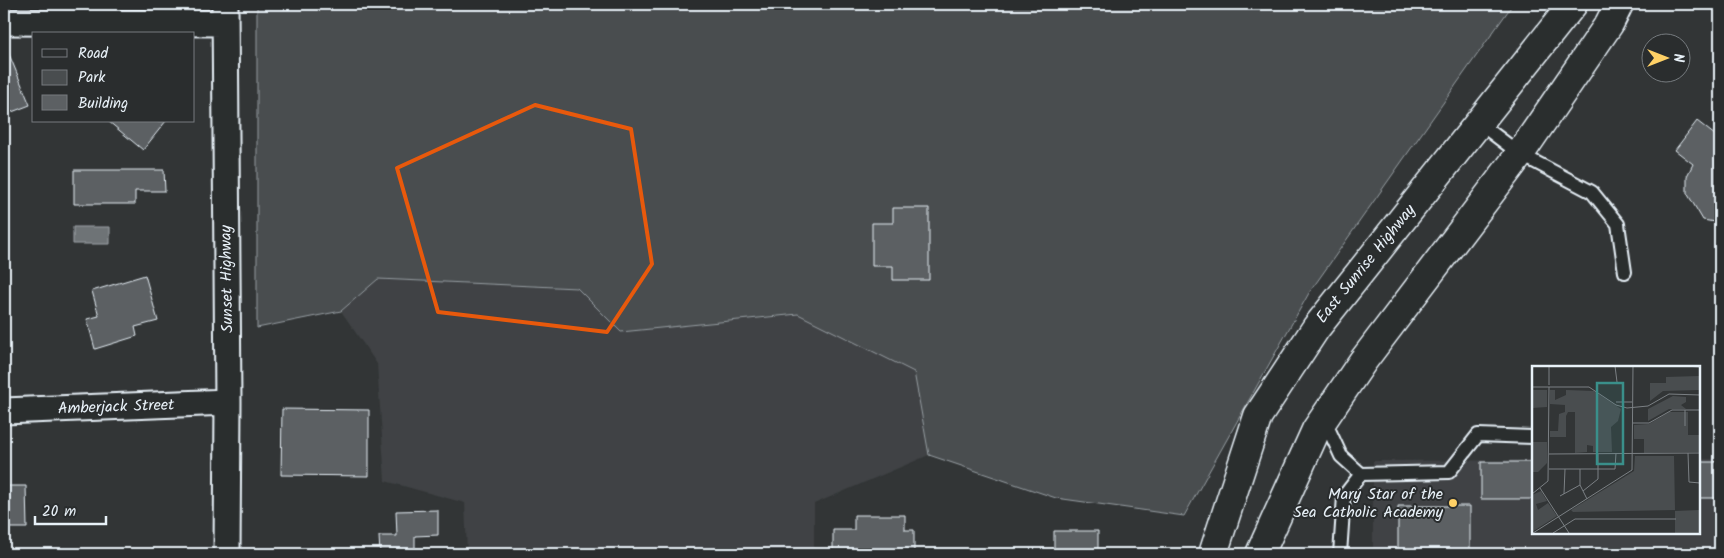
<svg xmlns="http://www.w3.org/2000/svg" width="1724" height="558" viewBox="0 0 1724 558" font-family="Kalam,sans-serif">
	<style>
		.built { fill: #3f4244 }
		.green { fill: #494d4f; stroke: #989fa4 }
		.water { fill: #6e7376; stroke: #9fa5aa }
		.building { fill: #5c6063; stroke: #e8f1f8 }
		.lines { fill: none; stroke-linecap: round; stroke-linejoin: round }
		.service-casing { stroke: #e8f1f8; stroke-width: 16 }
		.minor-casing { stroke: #e8f1f8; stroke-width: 29 }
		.primary-casing { stroke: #e8f1f8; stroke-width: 31 }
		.service { stroke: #2a2d2e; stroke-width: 12 }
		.minor { stroke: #2a2d2e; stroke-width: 25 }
		.primary { stroke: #2a2d2e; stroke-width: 28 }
		.marked { fill: none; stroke: #e8590c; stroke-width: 4; stroke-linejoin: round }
		.poi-dot { fill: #ffd166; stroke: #2a2d2e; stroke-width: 2 }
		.labels { text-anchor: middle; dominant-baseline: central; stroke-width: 4; stroke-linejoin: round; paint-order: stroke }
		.street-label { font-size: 16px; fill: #e8f1f8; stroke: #2a2d2e }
		.poi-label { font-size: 16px; fill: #e8f1f8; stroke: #2a2d2e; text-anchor: end }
		.inset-road { fill: none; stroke: #7b8084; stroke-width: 1 }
		.view { fill: #3a8f8a; fill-opacity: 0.15; stroke: #3a8f8a; stroke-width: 2.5 }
		.inset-edge { fill: none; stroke: #e8f1f8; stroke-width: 2.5 }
	</style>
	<rect width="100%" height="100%" fill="#323536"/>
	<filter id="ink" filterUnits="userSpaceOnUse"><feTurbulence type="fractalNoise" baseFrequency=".02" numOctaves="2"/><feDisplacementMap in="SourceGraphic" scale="10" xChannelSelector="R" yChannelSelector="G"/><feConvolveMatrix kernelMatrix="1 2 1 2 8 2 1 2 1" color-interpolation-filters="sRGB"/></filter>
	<g filter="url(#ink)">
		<!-- built -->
		<path class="built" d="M 377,279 L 577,288 L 621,332 L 798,314 L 914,372 L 929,455 L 814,504 L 814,554 L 467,554 L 465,503 L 385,481 L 377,364 L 341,311 Z
			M 1698,459 L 1720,459 L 1720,554 L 1373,554 L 1373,461 L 1533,460 L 1533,532 L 1698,532 Z"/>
		<!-- green -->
		<path class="green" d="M 257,4 L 1513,4 L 1309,293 L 1184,516 L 1056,498 L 929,455 L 914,372 L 798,314 L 621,332 L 577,288 L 378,279 L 341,311 L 257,328 Z"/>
		<!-- water -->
		<path class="water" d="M 73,227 L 110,227 L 110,244 L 73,244 Z"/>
		<!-- building -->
		<path class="building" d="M 4,42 L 30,105 L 4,115 Z
			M 108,121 L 166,121 L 143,150 Z
			M 1697,121 L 1720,139 L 1720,223 L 1703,220 L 1687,193 L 1687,176 L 1693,164 L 1675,150 Z
			M 74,170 L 164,170 L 165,191 L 135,191 L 135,204 L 74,204 Z
			M 893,208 L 929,208 L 929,280 L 893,280 L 893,266 L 872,266 L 872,223 L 893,223 Z
			M 145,275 L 158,321 L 135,327 L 137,336 L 95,349 L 87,319 L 99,316 L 92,291 Z
			M 282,409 L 369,410 L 369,476 L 281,475 Z
			M 1481,462 L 1533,462 L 1533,499 L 1481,499 Z
			M 1698,462 L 1720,462 L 1720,498 L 1698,498 Z
			M 4,486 L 26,486 L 27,528 L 4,528 Z
			M 1398,506 L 1470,506 L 1470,554 L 1398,554 Z
			M 438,510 L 438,535 L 415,536 L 415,554 L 380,554 L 379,536 L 397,536 L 396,511 Z
			M 854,515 L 905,515 L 905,530 L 914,530 L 914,554 L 833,554 L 833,530 L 854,530 Z
			M 1054,531 L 1098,531 L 1098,554 L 1054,554 Z"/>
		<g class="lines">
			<defs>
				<path id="service" d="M 1479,123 L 1520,154 L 1592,192 L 1618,224 L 1625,272
					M 1324,419 L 1341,456 L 1361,474 L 1449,472 L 1478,435 L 1533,437
					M 1340,554 L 1344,496 L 1361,474"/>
				<path id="minor" d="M 225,4 L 228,402 L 227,554
					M 4,22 L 225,23
					M 4,411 L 228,402"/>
				<path id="primary" d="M 1213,554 L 1258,416 L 1316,328 L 1573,4
					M 1260,554 L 1316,430 L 1363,361 L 1520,154 L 1609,24 L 1619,4"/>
			</defs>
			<!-- service casing -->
			<use href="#service" class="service-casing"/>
			<!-- minor casing -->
			<use href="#minor" class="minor-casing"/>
			<!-- primary casing -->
			<use href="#primary" class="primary-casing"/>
			<!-- service -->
			<use href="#service" class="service"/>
			<!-- minor -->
			<use href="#minor" class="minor"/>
			<!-- primary -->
			<use href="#primary" class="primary"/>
		</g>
	</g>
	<!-- marked area -->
	<path class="marked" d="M 535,105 L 631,129 L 652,264 L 607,332 L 438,312 L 397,168 Z"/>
	<!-- markers -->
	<circle class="poi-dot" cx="1453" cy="503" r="5"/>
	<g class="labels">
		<!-- street labels -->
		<g class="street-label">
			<text transform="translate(1366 264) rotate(-51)">East Sunrise Highway</text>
			<text transform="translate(227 279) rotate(-91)">Sunset Highway</text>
			<text transform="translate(116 407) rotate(-2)">Amberjack Street</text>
		</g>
		<!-- poi labels -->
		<g class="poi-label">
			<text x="1443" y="494">Mary Star of the<tspan x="1443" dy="18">Sea Catholic Academy</tspan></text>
		</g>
	</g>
	<!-- overview -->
	<g transform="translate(1532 366)">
		<rect width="168" height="168" fill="#323536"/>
		<path d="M 167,10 L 167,24 L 131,25 L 118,35 L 118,17 L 134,17 L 134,11 ZM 0,24 L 15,24 L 15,41 L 0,42 ZM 18,24 L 23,24 L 23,34 L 34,29 L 34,24 L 62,25 L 89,43 L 86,55 L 79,61 L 80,86 L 61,86 L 61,80 L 55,79 L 55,86 L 43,87 L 43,46 L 36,46 L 34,50 L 34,71 L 18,71 L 18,65 L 26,65 L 27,48 L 33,46 L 33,39 L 18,38 ZM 141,30 L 154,31 L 154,36 L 149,39 L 154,43 L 137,43 L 116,55 L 116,43 ZM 137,46 L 156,46 L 156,69 L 167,69 L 167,86 L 112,87 L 112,73 L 102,73 L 102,59 L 117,58 ZM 0,76 L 15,76 L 15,97 L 6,106 L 0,106 ZM 103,90 L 142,90 L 143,144 L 41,146 L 39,144 L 102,105 ZM 9,125 L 15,135 L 4,138 L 6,144 L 16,137 L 25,150 L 0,166 L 0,129 ZM 167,144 L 167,167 L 143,167 L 143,145 Z" fill="#494d4f"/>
		<path class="inset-road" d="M 17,0 L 17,19M 83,0 L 85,16M 153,0 L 168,1M 0,21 L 57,21 L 84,39 L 95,42 L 116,40 L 137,28 L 168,29M 84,36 L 100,36M 153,44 L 153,60M 101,57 L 117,57 L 140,44 L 168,44M 156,87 L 157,116 L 168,117M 17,88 L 168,87M 17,103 L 83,103 L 84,87M 48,103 L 48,119 L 55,133M 8,122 L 37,167M 51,125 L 66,113 L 66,88M 0,128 L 16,115 L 17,21M 32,128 L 33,103M 28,130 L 48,119M 1,167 L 100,104 L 101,0M 21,167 L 43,153 L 144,153"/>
		<path class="view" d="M 65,17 L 91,17 L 91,98 L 65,98 Z"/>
		<rect width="168" height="168" class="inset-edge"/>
	</g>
	<!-- margin -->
	<rect width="1724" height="558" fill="none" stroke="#2a2d2e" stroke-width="20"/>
	<rect x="10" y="10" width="1704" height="538" fill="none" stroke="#e8f1f8" stroke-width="2" filter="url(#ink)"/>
	<!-- legend -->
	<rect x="32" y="32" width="162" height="90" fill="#2a2d2e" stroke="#767b7f"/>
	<rect x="42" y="49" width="25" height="8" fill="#2a2d2e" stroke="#767b7f"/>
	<text x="78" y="58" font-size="15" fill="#e8f1f8">Road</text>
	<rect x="42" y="70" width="25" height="15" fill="#494d4f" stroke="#767b7f"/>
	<text x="78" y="82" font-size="15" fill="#e8f1f8">Park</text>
	<rect x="42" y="95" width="25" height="15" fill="#5c6063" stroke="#767b7f"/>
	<text x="78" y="108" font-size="15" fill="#e8f1f8">Building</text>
	<!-- north arrow -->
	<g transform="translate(1666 58) rotate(90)"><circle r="24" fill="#2a2d2e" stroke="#767b7f"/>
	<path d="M0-4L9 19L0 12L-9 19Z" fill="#ffd166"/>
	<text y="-8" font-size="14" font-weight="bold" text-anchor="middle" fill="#e8f1f8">N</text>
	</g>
	<!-- scale -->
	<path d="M35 516v8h71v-8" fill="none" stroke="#e8f1f8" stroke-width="2.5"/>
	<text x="42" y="516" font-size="15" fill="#e8f1f8" stroke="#2a2d2e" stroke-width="4" paint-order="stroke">20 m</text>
</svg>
